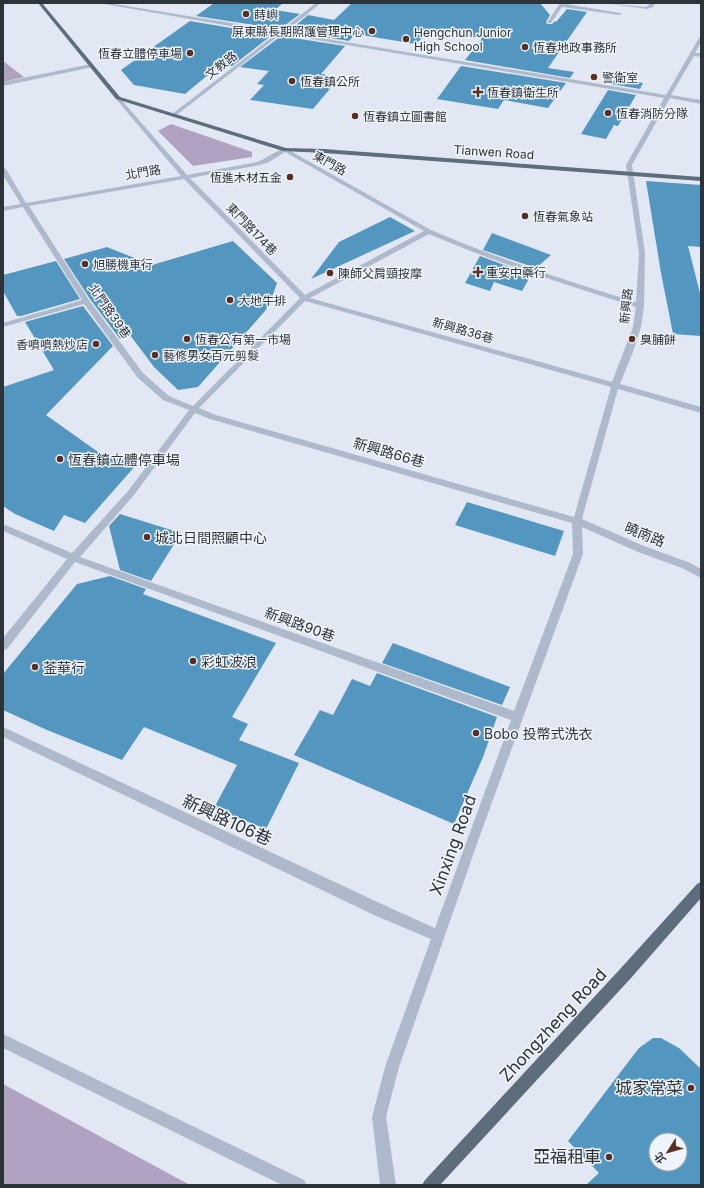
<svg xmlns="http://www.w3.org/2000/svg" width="704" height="1188" viewBox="0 0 704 1188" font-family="Inter,'Noto Sans TC',sans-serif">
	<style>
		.green { fill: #b1a2c2 }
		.building { fill: #5397c0; fill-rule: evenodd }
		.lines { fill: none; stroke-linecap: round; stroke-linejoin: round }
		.minor { fill: #aebacb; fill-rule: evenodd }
		.major { fill: #5e6d7b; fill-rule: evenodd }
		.poi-dot { fill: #5a2e23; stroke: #eff3fa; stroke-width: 1.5 }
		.labels { text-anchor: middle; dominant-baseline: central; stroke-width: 3; stroke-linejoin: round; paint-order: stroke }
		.far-poi-label { font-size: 12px; fill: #2c343a; stroke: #eff3fa; text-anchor: start }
		.far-street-label { font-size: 12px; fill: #2c343a; stroke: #eff3fa }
		.street-label { font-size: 14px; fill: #2c343a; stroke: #eff3fa }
		.poi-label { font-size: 14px; fill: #2c343a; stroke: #eff3fa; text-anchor: start }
		.near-street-label { font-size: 17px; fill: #2c343a; stroke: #eff3fa }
		.near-poi-label { font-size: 17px; fill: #2c343a; stroke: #eff3fa; text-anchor: end }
	</style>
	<rect width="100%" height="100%" fill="#e2e8f3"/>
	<!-- green -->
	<path class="green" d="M 3,61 L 24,77 L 3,82 Z
		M 171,124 L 252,152 L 252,157 L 193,166 L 158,131 Z
		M 3,1084 L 190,1185 L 3,1185 Z"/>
	<!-- building -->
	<path class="building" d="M 214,3 L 283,3 L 275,10 L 300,14 L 280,29 L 196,16 Z
		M 352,3 L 540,3 L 550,15 L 546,22 L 547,24 L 552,24 L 555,21 L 556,22 L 567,9 L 587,12 L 548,68 L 574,72 L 570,78 L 465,60 L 482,38 L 430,30 L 416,44 L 355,34 L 349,41 L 289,31 L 308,15 L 334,20 Z
		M 190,21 L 272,35 L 232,66 L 220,65 L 185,94 L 134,85 L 121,70 Z
		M 281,36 L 345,46 L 321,74 L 329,75 L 324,82 L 334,84 L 313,109 L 250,100 L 264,85 L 257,84 L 269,71 L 240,67 Z
		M 461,66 L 566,83 L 548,108 L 504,100 L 498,109 L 437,99 Z
		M 615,79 L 643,83 L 640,89 L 611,84 Z
		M 608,90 L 636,95 L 618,126 L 614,125 L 606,139 L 581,134 Z
		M 646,181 L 701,185 L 701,247 L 688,246 L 701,297 L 701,336 L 673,334 L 661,273 Z
		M 390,217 L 415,231 L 311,279 L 339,242 Z
		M 492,233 L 551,255 L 536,268 L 483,250 Z
		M 233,241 L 277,283 L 271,300 L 265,311 L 198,387 L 178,390 L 154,367 L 127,331 L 120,339 L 90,299 L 64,259 L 107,247 L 152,265 Z
		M 480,256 L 531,275 L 522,291 L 494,282 L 490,291 L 465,283 Z
		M 56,261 L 80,299 L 21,316 L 17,316 L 3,291 L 3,275 Z
		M 83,306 L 113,346 L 46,415 L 98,452 L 136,465 L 85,523 L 64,515 L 54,531 L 15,514 L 3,506 L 3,387 L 54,370 L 25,322 Z
		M 467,502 L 564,531 L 555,556 L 455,525 Z
		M 120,514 L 181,533 L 151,581 L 120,570 L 109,526 Z
		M 110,576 L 146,589 L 143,594 L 276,643 L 232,717 L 248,724 L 239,740 L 299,763 L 266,829 L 214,808 L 237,765 L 144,727 L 122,760 L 47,730 L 3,710 L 3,674 L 77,584 Z
		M 393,643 L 510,687 L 502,705 L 382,663 Z
		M 377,673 L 497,717 L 483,757 L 454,824 L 294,755 L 320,710 L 333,715 L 352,679 L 370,686 Z
		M 653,1038 L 661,1038 L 679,1048 L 701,1069 L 701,1185 L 586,1185 L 599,1173 L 568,1141 L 639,1048 ZM 656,1140 L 680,1140 L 680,1164 L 656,1164 Z"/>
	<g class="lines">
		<!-- minor -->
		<path class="minor" d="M 98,3 L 108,3 L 280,31 L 316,3 L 321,3 L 285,32 L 666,95 L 699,38 L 701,37 L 701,42 L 695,53 L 701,53 L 701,57 L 694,56 L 671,95 L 701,100 L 701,104 L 670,98 L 632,165 L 645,253 L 644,306 L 641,327 L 633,352 L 620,384 L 701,407 L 701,413 L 618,389 L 582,519 L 644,546 L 688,562 L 701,569 L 701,578 L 682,568 L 638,552 L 582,527 L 583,554 L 479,838 L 399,1067 L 386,1117 L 396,1185 L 380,1185 L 372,1117 L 385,1067 L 431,939 L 376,916 L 3,737 L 3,727 L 386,906 L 435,928 L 511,720 L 75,562 L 7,649 L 3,650 L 3,638 L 67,559 L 3,531 L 3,524 L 72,553 L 128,491 L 189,410 L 163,400 L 137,377 L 84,304 L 3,327 L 3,323 L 82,300 L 23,207 L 3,211 L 3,207 L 21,204 L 3,175 L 3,167 L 6,169 L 26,203 L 181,176 L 116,99 L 115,98 L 118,96 L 187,175 L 257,162 C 266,159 278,148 287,149 L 431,230 C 498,259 568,281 636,302 L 639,253 L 626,165 L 664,98 L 281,34 L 174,117 L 171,115 L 172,114 L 276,34 ZM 285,152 L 424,231 L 305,295 L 190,178 L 260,165 L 269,162 ZM 184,179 L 300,298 L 193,406 L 169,396 L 143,373 L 89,300 L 29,206 ZM 429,234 C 496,263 567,285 636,307 L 633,327 L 612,382 L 310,298 ZM 305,301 L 611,387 L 574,517 L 216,415 L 199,408 ZM 195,413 L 210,419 L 572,523 L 573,554 L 514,711 L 80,557 L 134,495 Z
			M 560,3 L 620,13 L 622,14 L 620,15 L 562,7 L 551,23 L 547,23 Z
			M 604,3 L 646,7 L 651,3 L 655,3 L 653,7 L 647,9 Z
			M 91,64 L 93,65 L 93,67 L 3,86 L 3,82 Z
			M 3,1034 L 304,1180 L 307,1185 L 282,1185 L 3,1048 Z"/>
		<!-- major -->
		<path class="major" d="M 38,3 L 42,3 L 120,97 L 286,148 L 324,149 L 701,177 L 701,181 L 324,153 L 283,151 L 116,99 Z
			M 701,882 L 701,898 L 631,978 L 440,1185 L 422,1185 L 425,1180 L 621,968 L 697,884 Z"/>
	</g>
	<!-- markers -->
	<g class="poi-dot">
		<circle cx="246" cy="14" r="4"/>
		<circle cx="372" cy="31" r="4"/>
		<circle cx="406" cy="39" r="4"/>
		<circle cx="525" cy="47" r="4"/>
		<circle cx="190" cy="53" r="4"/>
		<circle cx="594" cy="77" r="4"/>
		<circle cx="292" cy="81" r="4"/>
		<path d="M476 86h4v4h4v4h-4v4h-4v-4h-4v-4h4z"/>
		<circle cx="608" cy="113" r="4"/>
		<circle cx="355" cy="116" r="4"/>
		<circle cx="290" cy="177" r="4"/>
		<circle cx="525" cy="216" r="4"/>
		<circle cx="85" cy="264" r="4"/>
		<path d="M476 266h4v4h4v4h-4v4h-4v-4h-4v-4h4z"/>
		<circle cx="330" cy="273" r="4"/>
		<circle cx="230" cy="300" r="4"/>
		<circle cx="187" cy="339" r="4"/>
		<circle cx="632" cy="339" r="4"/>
		<circle cx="96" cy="344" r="4"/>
		<circle cx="155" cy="355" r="4"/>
		<circle cx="60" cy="459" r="4"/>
		<circle cx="147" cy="537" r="4"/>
		<circle cx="193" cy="661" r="4"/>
		<circle cx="35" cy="667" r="4"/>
		<circle cx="476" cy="733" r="4"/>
		<circle cx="691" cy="1088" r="4"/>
		<circle cx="609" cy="1157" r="4"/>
	</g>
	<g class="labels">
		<!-- far-poi labels -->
		<g class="far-poi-label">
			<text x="254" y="14">蒔嶼</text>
			<text x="364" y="31" text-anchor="end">屏東縣長期照護管理中心</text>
			<text x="414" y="32">Hengchun Junior<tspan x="414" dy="14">High School</tspan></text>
			<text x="533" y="47">恆春地政事務所</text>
			<text x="182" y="53" text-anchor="end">恆春立體停車場</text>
			<text x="602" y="77">警衛室</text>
			<text x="300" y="81">恆春鎮公所</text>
			<text x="487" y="92">恆春鎮衛生所</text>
			<text x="616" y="113">恆春消防分隊</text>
			<text x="363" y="116">恆春鎮立圖書館</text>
			<text x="282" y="177" text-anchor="end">恆進木材五金</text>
			<text x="533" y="216">恆春氣象站</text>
			<text x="93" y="264">旭勝機車行</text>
			<text x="486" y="272">重安中藥行</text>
			<text x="338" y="273">陳師父肩頸按摩</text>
			<text x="238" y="300">大地牛排</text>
			<text x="195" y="339">恆春公有第一市場</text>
			<text x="640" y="339">臭脯餅</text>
			<text x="88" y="344" text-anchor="end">香噴噴熱炒店</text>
			<text x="163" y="355">藝修男女百元剪髮</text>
		</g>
		<!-- far-street labels -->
		<g class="far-street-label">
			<text transform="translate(221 65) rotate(-38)">文教路</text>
			<text transform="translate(494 152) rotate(4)">Tianwen Road</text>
			<text transform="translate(330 163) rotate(29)">東門路</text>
			<text transform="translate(143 172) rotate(-10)">北門路</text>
			<text transform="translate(252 229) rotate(46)">東門路174巷</text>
			<text transform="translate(626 306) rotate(-84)">新興路</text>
			<text transform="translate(110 311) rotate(55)">北門路39巷</text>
			<text transform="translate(463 330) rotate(16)">新興路36巷</text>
		</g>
		<!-- street labels -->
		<g class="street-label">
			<text transform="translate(389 452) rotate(16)">新興路66巷</text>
			<text transform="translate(645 534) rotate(22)">曉南路</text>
			<text transform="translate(300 624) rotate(20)">新興路90巷</text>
		</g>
		<!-- poi labels -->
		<g class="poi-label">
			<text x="68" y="459">恆春鎮立體停車場</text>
			<text x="155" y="537">城北日間照顧中心</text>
			<text x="201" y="661">彩虹波浪</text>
			<text x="43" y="667">菳華行</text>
			<text x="484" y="733">Bobo 投幣式洗衣</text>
		</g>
		<!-- near-street labels -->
		<g class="near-street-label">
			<text transform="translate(227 820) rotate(25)">新興路106巷</text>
			<text transform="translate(453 845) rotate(-70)">Xinxing Road</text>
			<text transform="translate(553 1025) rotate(-47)">Zhongzheng Road</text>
		</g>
		<!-- near-poi labels -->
		<g class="near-poi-label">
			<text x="683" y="1088">城家常菜</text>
			<text x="601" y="1157">亞福租車</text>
		</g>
	</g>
	<!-- border -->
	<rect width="704" height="1188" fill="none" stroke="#2c343a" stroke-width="8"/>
	<!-- north arrow -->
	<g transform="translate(668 1152) rotate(233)"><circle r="19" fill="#eff3fa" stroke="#a1a7ad"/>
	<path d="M0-3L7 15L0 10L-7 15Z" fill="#5a2e23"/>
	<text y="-6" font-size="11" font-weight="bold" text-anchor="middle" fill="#2c343a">北</text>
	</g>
</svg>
